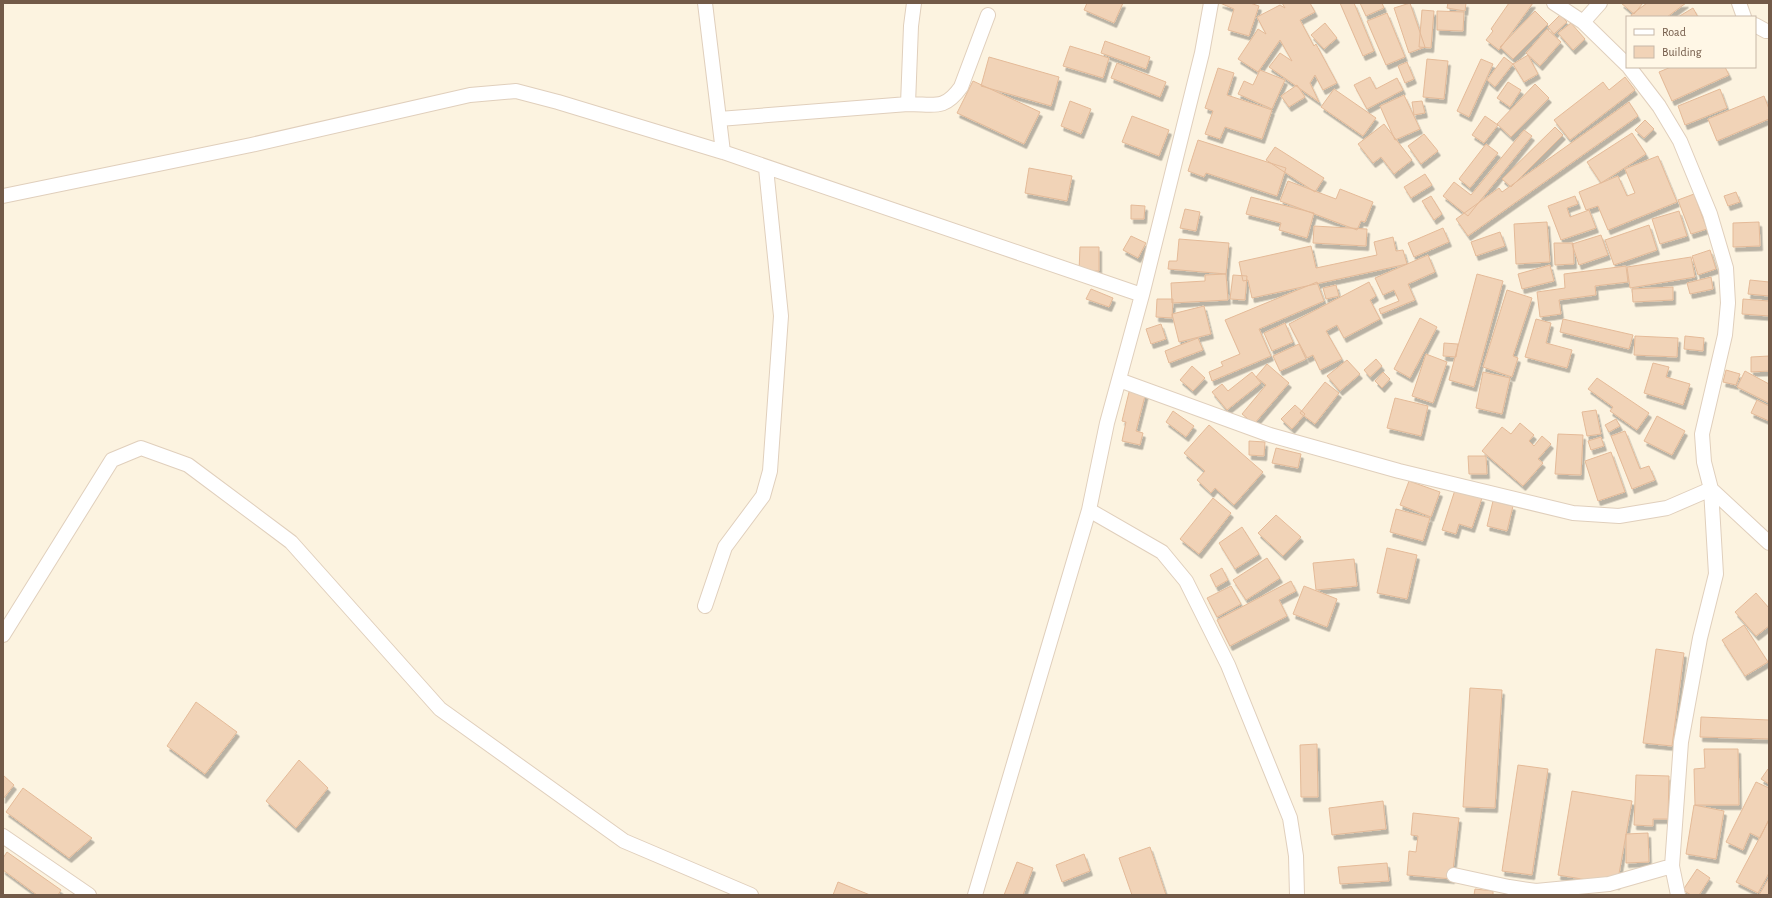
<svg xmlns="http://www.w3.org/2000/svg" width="1772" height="898" viewBox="0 0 1772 898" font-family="'Alegreya Sans',sans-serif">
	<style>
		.building { fill: #f1d3b7; stroke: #e4ba98; filter: url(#shadow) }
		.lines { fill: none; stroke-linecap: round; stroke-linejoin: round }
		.street-casing { stroke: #e0cfbc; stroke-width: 16 }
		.street { stroke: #fff; stroke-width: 14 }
	</style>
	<defs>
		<filter id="shadow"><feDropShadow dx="2.5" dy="4.5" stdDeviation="0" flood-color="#0004"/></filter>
	</defs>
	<rect width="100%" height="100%" fill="#fcf3e0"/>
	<!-- building -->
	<path class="building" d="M 1087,3 L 1123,3 L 1114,23 L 1084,10 Z
		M 1220,3 L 1250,3 L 1259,6 L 1249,36 L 1228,30 L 1234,9 Z
		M 1282,3 L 1310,3 L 1315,12 L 1300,20 L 1314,46 L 1316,44 L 1337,83 L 1323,90 L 1315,75 L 1310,83 L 1319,102 L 1269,67 L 1280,53 L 1292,61 L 1280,40 L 1258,72 L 1238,59 L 1258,29 L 1266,34 L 1257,17 L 1280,5 L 1285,8 Z
		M 1340,3 L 1354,3 L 1374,51 L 1363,56 Z
		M 1360,3 L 1382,3 L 1384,8 L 1366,16 Z
		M 1410,3 L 1425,47 L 1409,53 L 1394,8 Z
		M 1448,3 L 1466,3 L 1465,11 L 1447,8 Z
		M 1509,3 L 1533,3 L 1499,50 L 1486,40 L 1493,31 L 1491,29 Z
		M 1621,3 L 1643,3 L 1634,14 Z
		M 1647,3 L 1686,3 L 1667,17 L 1632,17 L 1631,15 Z
		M 1693,8 L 1698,17 L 1678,17 Z
		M 1422,10 L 1434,11 L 1431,48 L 1419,47 Z
		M 1437,11 L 1464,12 L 1463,31 L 1437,30 Z
		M 1535,11 L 1548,24 L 1513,59 L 1500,47 Z
		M 1387,13 L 1405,57 L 1386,65 L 1367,21 Z
		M 1560,15 L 1567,22 L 1554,34 L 1548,27 Z
		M 1325,23 L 1337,38 L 1324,49 L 1311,35 Z
		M 1571,23 L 1585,39 L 1573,50 L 1558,33 Z
		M 1547,29 L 1561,42 L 1540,66 L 1526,53 Z
		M 1105,41 L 1150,57 L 1146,69 L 1101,53 Z
		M 1070,46 L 1109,58 L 1103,78 L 1063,66 Z
		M 1528,55 L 1538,74 L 1524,82 L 1513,64 Z
		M 989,57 L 1059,77 L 1051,106 L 981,86 Z
		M 1504,57 L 1513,64 L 1495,87 L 1487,80 Z
		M 1427,59 L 1448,61 L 1444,99 L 1423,97 Z
		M 1481,59 L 1493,64 L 1469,117 L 1457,111 Z
		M 1407,62 L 1414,79 L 1405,83 L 1398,66 Z
		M 1117,63 L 1166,82 L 1160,97 L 1111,78 Z
		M 1671,67 L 1725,67 L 1729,75 L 1672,101 L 1659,72 Z
		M 1218,68 L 1234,73 L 1227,95 L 1272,110 L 1262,139 L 1225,127 L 1220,139 L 1205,134 L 1213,111 L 1205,108 Z
		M 1260,70 L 1285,80 L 1272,109 L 1238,94 L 1244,81 L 1253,85 Z
		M 1370,77 L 1376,89 L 1397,78 L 1403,90 L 1367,109 L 1354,85 Z
		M 1625,77 L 1635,90 L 1570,140 L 1554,120 L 1603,82 L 1609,90 Z
		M 973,81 L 1040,112 L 1024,144 L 957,113 Z
		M 1508,82 L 1521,90 L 1510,107 L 1497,98 Z
		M 1535,84 L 1549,98 L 1511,137 L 1497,124 Z
		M 1297,85 L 1305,97 L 1289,107 L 1281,96 Z
		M 1334,89 L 1376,118 L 1363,136 L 1321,107 Z
		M 1720,89 L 1727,108 L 1685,125 L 1678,106 Z
		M 1404,95 L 1420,129 L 1395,140 L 1380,106 Z
		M 1764,96 L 1769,109 L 1769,119 L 1717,141 L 1708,119 Z
		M 1070,101 L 1091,109 L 1081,134 L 1061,126 Z
		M 1422,101 L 1425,113 L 1414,115 L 1412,102 Z
		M 1629,102 L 1638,116 L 1468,236 L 1456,219 L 1499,188 L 1502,192 Z
		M 1132,116 L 1169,130 L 1159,156 L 1122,142 Z
		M 1485,116 L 1498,125 L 1484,143 L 1472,135 Z
		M 1645,120 L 1654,129 L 1644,138 L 1635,130 Z
		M 1384,124 L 1412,160 L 1394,174 L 1381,157 L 1373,163 L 1358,144 Z
		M 1555,127 L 1563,135 L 1511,187 L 1502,179 Z
		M 1524,130 L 1532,136 L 1468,216 L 1443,196 L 1454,182 L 1471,195 Z
		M 1632,133 L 1646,154 L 1601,183 L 1587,162 Z
		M 1424,134 L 1438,151 L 1421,164 L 1408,146 Z
		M 1198,140 L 1286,168 L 1277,196 L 1206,173 L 1204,177 L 1188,171 Z
		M 1486,144 L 1498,153 L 1470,188 L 1459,179 Z
		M 1275,147 L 1324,178 L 1315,192 L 1266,160 Z
		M 1658,156 L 1677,202 L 1608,230 L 1598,206 L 1586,210 L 1579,192 L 1618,176 L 1627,196 L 1635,193 L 1625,169 Z
		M 1029,168 L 1072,176 L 1067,201 L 1025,193 Z
		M 1425,174 L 1432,185 L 1411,198 L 1404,187 Z
		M 1288,181 L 1336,199 L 1340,189 L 1373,202 L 1365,222 L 1361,221 L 1357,230 L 1280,201 Z
		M 1736,192 L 1740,202 L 1728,206 L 1724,196 Z
		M 1694,194 L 1707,229 L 1691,234 L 1678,200 Z
		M 1431,196 L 1442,214 L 1434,220 L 1422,201 Z
		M 1575,196 L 1578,204 L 1567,208 L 1570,217 L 1589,210 L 1596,228 L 1561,240 L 1548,206 Z
		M 1251,197 L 1314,213 L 1307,238 L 1279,230 L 1281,223 L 1246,214 Z
		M 1131,205 L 1145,206 L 1144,219 L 1131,219 Z
		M 1185,209 L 1200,212 L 1196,231 L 1180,228 Z
		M 1679,211 L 1687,236 L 1660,244 L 1652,219 Z
		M 1547,222 L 1550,262 L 1516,264 L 1514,224 Z
		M 1759,222 L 1760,246 L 1733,247 L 1733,223 Z
		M 1649,225 L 1657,250 L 1614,265 L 1605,240 Z
		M 1314,226 L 1367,229 L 1366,246 L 1313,243 Z
		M 1443,228 L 1449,242 L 1414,257 L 1408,243 Z
		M 1500,232 L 1505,246 L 1476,256 L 1471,242 Z
		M 1601,235 L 1608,255 L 1579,265 L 1572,244 Z
		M 1131,236 L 1146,243 L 1138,258 L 1123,250 Z
		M 1393,237 L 1396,251 L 1403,250 L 1407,264 L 1252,298 L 1248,280 L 1243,281 L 1239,262 L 1311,246 L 1316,268 L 1377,255 L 1374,242 Z
		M 1179,239 L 1229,243 L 1226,274 L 1168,269 L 1169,261 L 1177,261 Z
		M 1554,243 L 1573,243 L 1574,264 L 1555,265 Z
		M 1080,247 L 1099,247 L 1099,271 L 1079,271 Z
		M 1710,250 L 1716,269 L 1698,275 L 1692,256 Z
		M 1428,255 L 1435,272 L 1408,284 L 1415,300 L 1381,314 L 1379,309 L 1399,301 L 1394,290 L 1383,295 L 1375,278 Z
		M 1691,257 L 1695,277 L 1630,288 L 1627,267 Z
		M 1550,265 L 1554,281 L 1522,289 L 1518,274 Z
		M 1626,266 L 1628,282 L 1595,286 L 1596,295 L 1559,300 L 1561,314 L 1540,317 L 1537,292 L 1565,288 L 1564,274 Z
		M 1226,274 L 1228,300 L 1172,303 L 1171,283 L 1205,281 L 1205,275 Z
		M 1477,274 L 1503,281 L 1474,387 L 1449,380 Z
		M 1233,275 L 1247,276 L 1245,300 L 1230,299 Z
		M 1711,277 L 1713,289 L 1690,294 L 1687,283 Z
		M 1750,280 L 1769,282 L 1769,296 L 1748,294 Z
		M 1317,282 L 1324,301 L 1259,329 L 1271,356 L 1212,381 L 1209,372 L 1223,366 L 1221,362 L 1240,354 L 1225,320 Z
		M 1369,282 L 1376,296 L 1370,300 L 1380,319 L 1344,338 L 1337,325 L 1326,331 L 1342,359 L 1320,370 L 1313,355 L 1307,358 L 1289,324 Z
		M 1336,285 L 1339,296 L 1326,299 L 1323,288 Z
		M 1673,287 L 1673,300 L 1633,302 L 1632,289 Z
		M 1091,289 L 1113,298 L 1109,307 L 1086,299 Z
		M 1507,290 L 1532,298 L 1513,356 L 1518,358 L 1512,377 L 1483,367 Z
		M 1157,299 L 1173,299 L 1172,318 L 1156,317 Z
		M 1743,299 L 1769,301 L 1769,316 L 1742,314 Z
		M 1204,306 L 1211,334 L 1179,342 L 1172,314 Z
		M 1420,318 L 1437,327 L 1410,378 L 1394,369 Z
		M 1536,319 L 1551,323 L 1546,343 L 1572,350 L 1567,368 L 1525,357 Z
		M 1563,319 L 1633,335 L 1629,349 L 1560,332 Z
		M 1285,323 L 1293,342 L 1272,351 L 1264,333 Z
		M 1161,324 L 1166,339 L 1151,344 L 1146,329 Z
		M 1635,336 L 1678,338 L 1677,357 L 1634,355 Z
		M 1685,336 L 1704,338 L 1703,351 L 1684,349 Z
		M 1198,338 L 1203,350 L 1169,363 L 1165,351 Z
		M 1444,343 L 1458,344 L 1456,357 L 1443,356 Z
		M 1299,344 L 1306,359 L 1280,371 L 1273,356 Z
		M 1426,354 L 1447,362 L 1433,403 L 1412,396 Z
		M 1769,356 L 1769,371 L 1751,372 L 1751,357 Z
		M 1376,359 L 1382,366 L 1370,377 L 1364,370 Z
		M 1347,360 L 1360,374 L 1340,391 L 1327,376 Z
		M 1653,363 L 1669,367 L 1666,377 L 1690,384 L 1683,405 L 1644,393 Z
		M 1267,364 L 1289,383 L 1254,424 L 1242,414 L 1266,385 L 1256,377 Z
		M 1192,366 L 1205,378 L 1193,391 L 1180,380 Z
		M 1726,370 L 1740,374 L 1736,385 L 1723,382 Z
		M 1745,371 L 1769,384 L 1769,403 L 1737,387 Z
		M 1252,372 L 1261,383 L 1227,410 L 1212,392 L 1222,384 L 1228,391 Z
		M 1383,372 L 1390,379 L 1382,388 L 1375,381 Z
		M 1483,372 L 1510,378 L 1502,414 L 1476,408 Z
		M 1597,378 L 1649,413 L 1637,430 L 1610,411 L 1613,407 L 1588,389 Z
		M 1325,382 L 1339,393 L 1315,424 L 1300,413 Z
		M 1130,388 L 1146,392 L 1136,431 L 1143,433 L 1140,445 L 1122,441 L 1126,422 L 1122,421 Z
		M 1395,398 L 1428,406 L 1421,436 L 1387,428 Z
		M 1757,400 L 1769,406 L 1769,421 L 1751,413 Z
		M 1295,405 L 1305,414 L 1292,429 L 1281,419 Z
		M 1596,410 L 1601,434 L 1587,436 L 1582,412 Z
		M 1173,411 L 1194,426 L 1186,437 L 1166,422 Z
		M 1657,416 L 1685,431 L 1672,455 L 1644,441 Z
		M 1616,419 L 1620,426 L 1609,432 L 1605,425 Z
		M 1520,423 L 1534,435 L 1529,441 L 1534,446 L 1542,436 L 1551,444 L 1538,459 L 1543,463 L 1523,486 L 1482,451 L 1502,427 L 1511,434 Z
		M 1209,425 L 1263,472 L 1234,505 L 1215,488 L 1211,493 L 1197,480 L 1205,471 L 1184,453 Z
		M 1625,431 L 1640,469 L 1649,466 L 1655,480 L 1632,489 L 1611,436 Z
		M 1558,434 L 1583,435 L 1581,475 L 1555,474 Z
		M 1601,437 L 1604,446 L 1591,450 L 1588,441 Z
		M 1249,441 L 1265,442 L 1264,456 L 1249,455 Z
		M 1276,448 L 1301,454 L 1298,468 L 1272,463 Z
		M 1611,452 L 1625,492 L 1598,501 L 1585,461 Z
		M 1468,456 L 1486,456 L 1487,474 L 1469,474 Z
		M 1409,481 L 1440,492 L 1431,517 L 1400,505 Z
		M 1455,490 L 1482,498 L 1472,528 L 1459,524 L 1456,534 L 1442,530 Z
		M 1213,498 L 1231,513 L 1199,554 L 1180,539 Z
		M 1493,501 L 1513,506 L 1507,531 L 1487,526 Z
		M 1396,509 L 1430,518 L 1423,541 L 1390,532 Z
		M 1276,515 L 1301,537 L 1283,556 L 1258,533 Z
		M 1242,527 L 1259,554 L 1235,569 L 1219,543 Z
		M 1387,548 L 1417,555 L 1407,599 L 1377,593 Z
		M 1267,558 L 1280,578 L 1246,600 L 1233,580 Z
		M 1354,559 L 1357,586 L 1316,590 L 1313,563 Z
		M 1222,568 L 1228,580 L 1216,587 L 1210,575 Z
		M 1291,581 L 1296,591 L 1279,600 L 1287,616 L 1230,646 L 1217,620 Z
		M 1231,586 L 1241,604 L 1217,617 L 1207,598 Z
		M 1304,586 L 1337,599 L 1327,627 L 1293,614 Z
		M 1756,593 L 1769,608 L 1769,626 L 1756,636 L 1735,612 Z
		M 1744,625 L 1768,662 L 1745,676 L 1722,640 Z
		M 1656,649 L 1684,653 L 1672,746 L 1643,743 Z
		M 1470,688 L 1502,690 L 1495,808 L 1463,807 Z
		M 196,702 L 237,732 L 205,774 L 167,746 Z
		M 1701,717 L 1769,720 L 1769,739 L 1700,737 Z
		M 1317,744 L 1318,797 L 1301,797 L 1300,745 Z
		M 1704,749 L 1738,749 L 1739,805 L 1695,805 L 1694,769 L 1705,768 Z
		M 299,760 L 328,788 L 296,828 L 266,801 Z
		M 1518,765 L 1548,769 L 1532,875 L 1502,871 Z
		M 1768,769 L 1769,769 L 1769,784 L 1761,779 Z
		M 3,775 L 14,785 L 3,799 Z
		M 1636,775 L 1669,776 L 1668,819 L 1653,819 L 1653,826 L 1634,825 Z
		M 1756,782 L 1769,788 L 1769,819 L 1760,838 L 1750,833 L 1743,850 L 1726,842 Z
		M 23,788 L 92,838 L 69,858 L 6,812 Z
		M 1572,791 L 1632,801 L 1617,885 L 1558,875 Z
		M 1383,801 L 1386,829 L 1332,835 L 1329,808 Z
		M 1694,805 L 1724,811 L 1716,859 L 1686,854 Z
		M 1413,813 L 1459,818 L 1452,879 L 1407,875 L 1409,851 L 1416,852 L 1418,836 L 1411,835 Z
		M 1769,820 L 1769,873 L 1758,893 L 1736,882 Z
		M 1648,833 L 1649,862 L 1626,863 L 1626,834 Z
		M 1150,847 L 1166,895 L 1132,895 L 1119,858 Z
		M 7,852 L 61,890 L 58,895 L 37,895 L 3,870 L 3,858 Z
		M 1084,854 L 1090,871 L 1062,882 L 1056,865 Z
		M 1017,862 L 1033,868 L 1023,895 L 1004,895 Z
		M 1387,863 L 1389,881 L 1340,884 L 1338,867 Z
		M 1697,869 L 1710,878 L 1699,895 L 1691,895 L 1683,890 Z
		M 1769,878 L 1769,895 L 1759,895 Z
		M 838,882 L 870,895 L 833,895 Z
		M 1475,889 L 1493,891 L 1493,895 L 1474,895 Z"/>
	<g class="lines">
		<defs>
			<path id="street" d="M 705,3 L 723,152
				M 1554,3 L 1583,22 L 1627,65
				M 1739,3 L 1744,17
				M 1583,22 L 1600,3
				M 1755,25 L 1766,31 L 1769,31
				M 1629,67 L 1659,106 L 1680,141 L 1710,214 L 1726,268 L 1728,303 L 1725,335 L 1702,434 L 1704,462 L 1711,489 L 1769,543
				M 908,104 C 934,104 944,111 961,87 L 988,15
				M 719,119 L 908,104 L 911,26 L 914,3
				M 3,196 L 251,145 L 470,95 L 516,91 L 558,102 L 723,152 L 1142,295
				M 1119,380 L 1270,435 L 1399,471 L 1573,513 L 1619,516 L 1667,508 L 1711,489 L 1716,574 L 1700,638 L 1681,742 L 1672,866 L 1678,895
				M 1089,510 L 1162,552 L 1186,581 L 1228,665 L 1290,818 L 1296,856 L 1297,895
				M 705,606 L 725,547 L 763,496 L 770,471 L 781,316 L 766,168
				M 3,635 L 112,460 L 141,448 L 188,465 L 291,542 L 440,709 L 624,841 L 751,895
				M 3,836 L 89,895
				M 1454,875 L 1509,887 L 1536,891 L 1609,884 L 1672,866
				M 975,895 L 1089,510 L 1107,423 L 1142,295 L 1202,53 L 1211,3"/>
		</defs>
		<!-- street casing -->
		<use href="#street" class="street-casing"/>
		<!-- street -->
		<use href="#street" class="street"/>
	</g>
	<!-- border -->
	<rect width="1772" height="898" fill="none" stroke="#725a48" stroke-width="8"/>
	<!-- legend -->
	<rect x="1626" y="16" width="130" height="52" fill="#fff7e6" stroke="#c7b8a7"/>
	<rect x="1634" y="29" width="20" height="6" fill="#ffffff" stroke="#c7b8a7"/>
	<text x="1662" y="36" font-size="12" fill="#725a48">Road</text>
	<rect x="1634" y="46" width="20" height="12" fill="#f1d3b7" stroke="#c7b8a7"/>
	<text x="1662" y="56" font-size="12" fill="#725a48">Building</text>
</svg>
